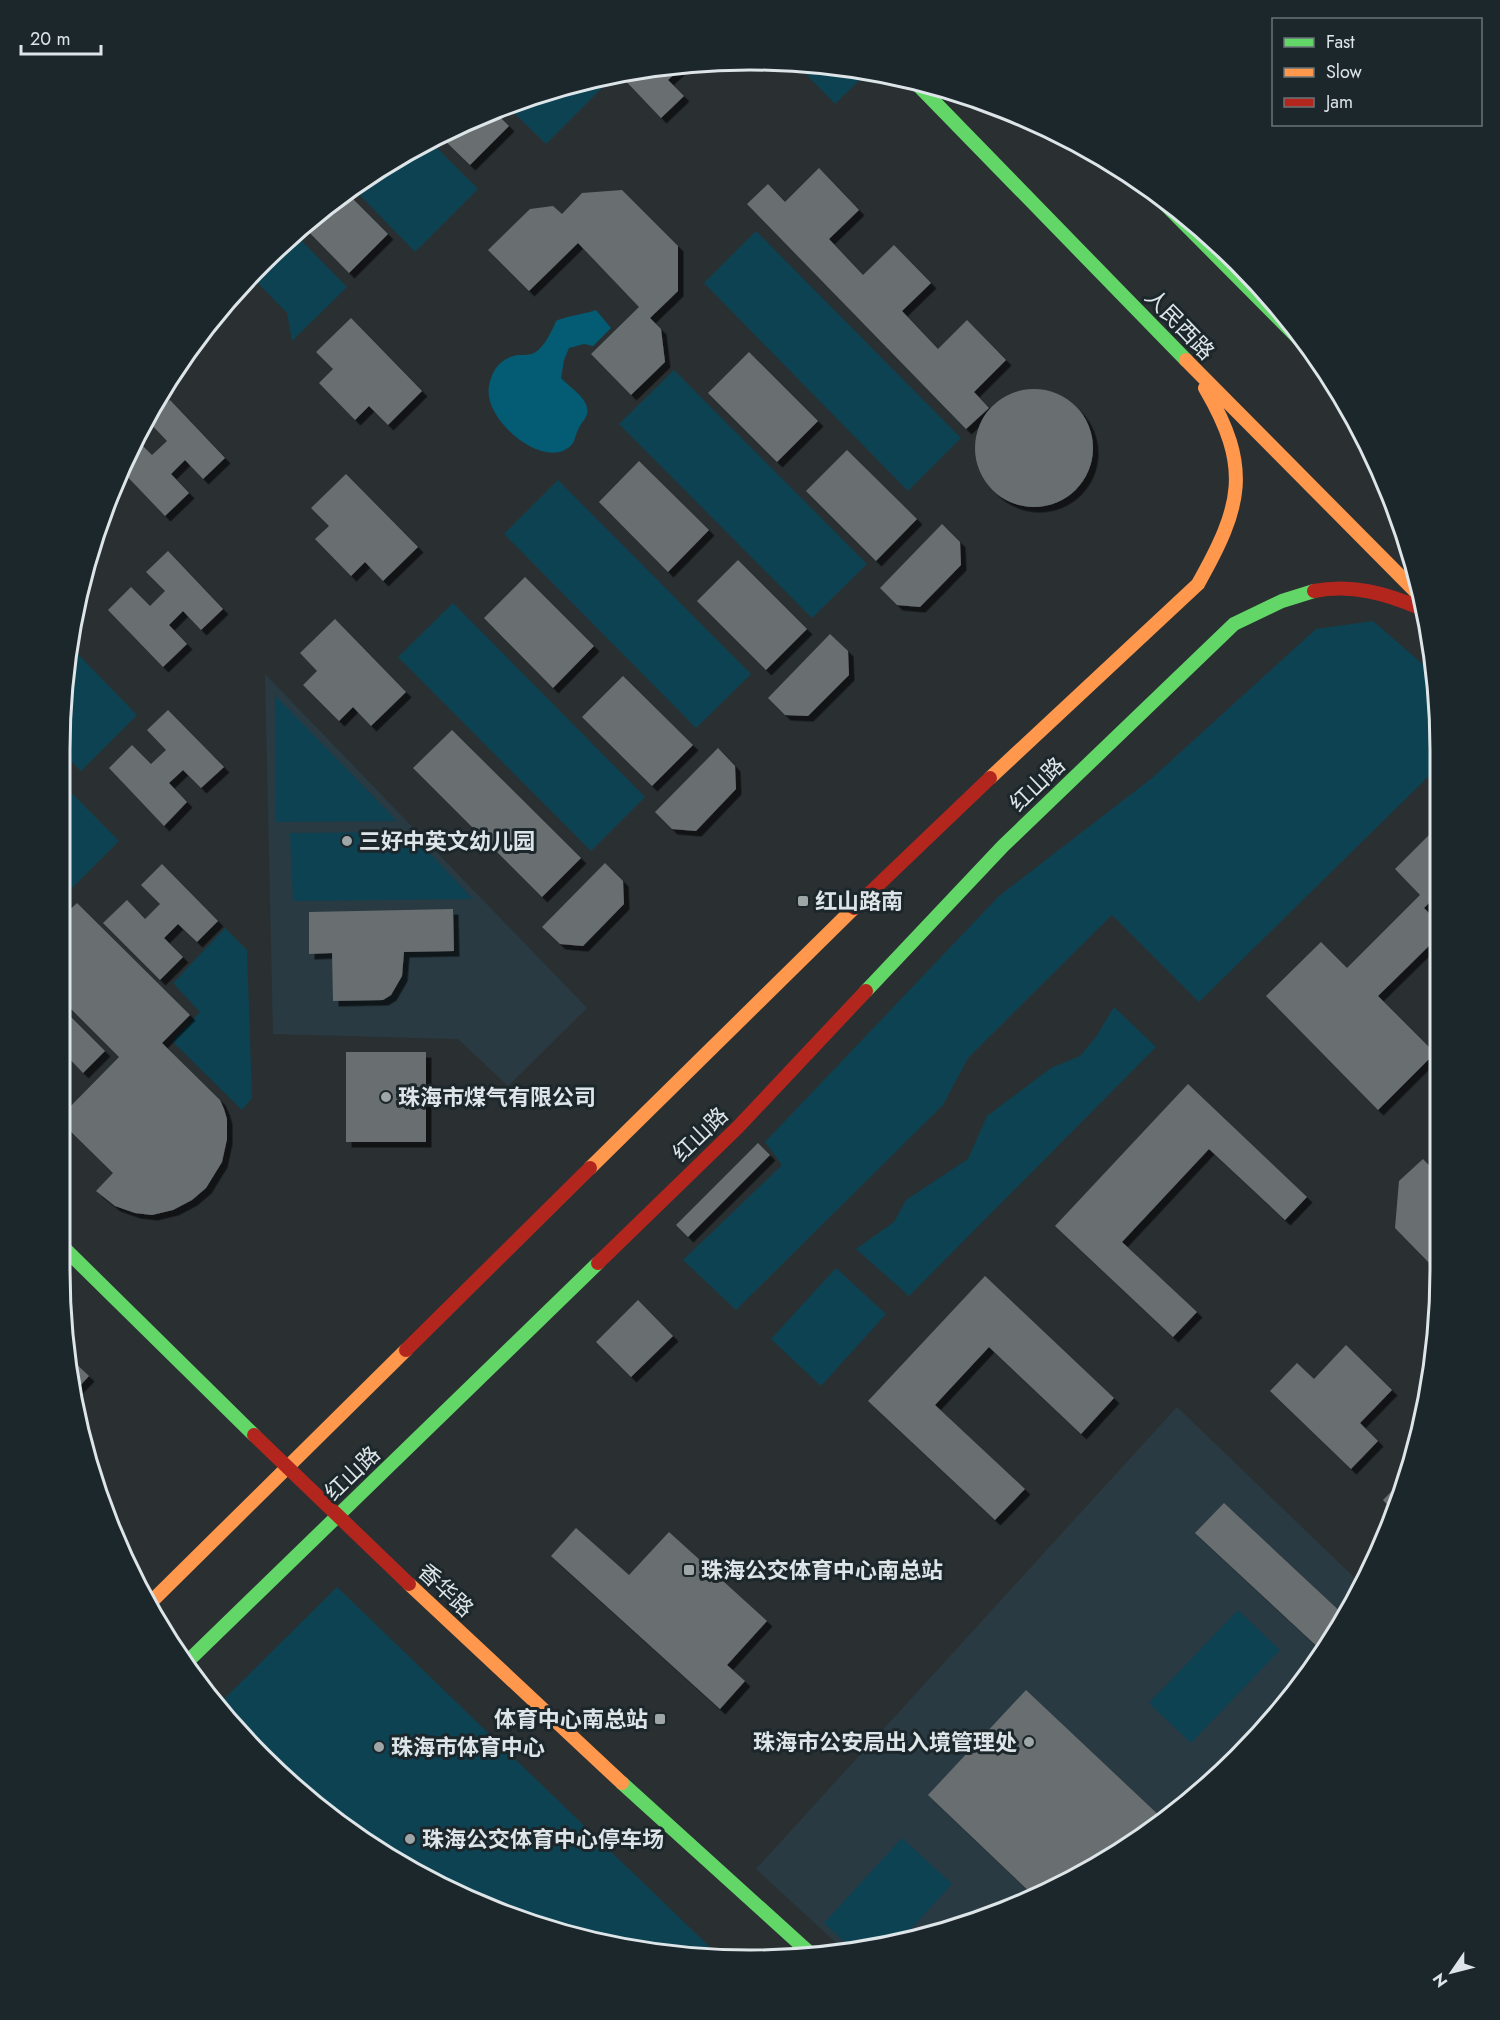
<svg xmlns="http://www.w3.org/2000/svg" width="1500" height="2020" viewBox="0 0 1500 2020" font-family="Jost,'Noto Sans SC',sans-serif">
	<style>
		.built { fill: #293a42 }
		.green { fill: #0d4253 }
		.water { fill: #045b74 }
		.building { fill: #696e70; filter: url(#shadow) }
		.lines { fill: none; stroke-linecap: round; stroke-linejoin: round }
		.fast { stroke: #63d668; stroke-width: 14 }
		.slow { stroke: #ff974d; stroke-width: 14 }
		.jam { stroke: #b3261e; stroke-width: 14 }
		.poi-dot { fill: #9ea6a8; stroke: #1c272c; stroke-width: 2 }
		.labels { text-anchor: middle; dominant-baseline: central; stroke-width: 6; stroke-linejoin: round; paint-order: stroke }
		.street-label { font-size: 22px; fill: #dde5e8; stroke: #1c272c }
		.poi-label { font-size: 22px; font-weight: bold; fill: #dde5e8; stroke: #1c272c; text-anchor: start }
		.rim { fill: none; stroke: #dde5e8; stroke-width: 3 }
	</style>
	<defs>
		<filter id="shadow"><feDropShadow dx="5.5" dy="5.5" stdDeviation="0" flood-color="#0009"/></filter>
	</defs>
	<rect width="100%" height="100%" fill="#2a3032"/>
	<!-- built -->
	<path class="built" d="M 265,674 L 587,1008 L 508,1086 L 458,1039 L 273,1034 Z
		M 1177,1407 L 1361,1584 L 1348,1615 L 1269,1725 L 1170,1818 L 1014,1908 L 885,1947 L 846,1952 L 756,1869 Z"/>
	<!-- green -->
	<path class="green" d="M 797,65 L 840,66 L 868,72 L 835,104 Z
		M 597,79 L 604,86 L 546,144 L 508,107 L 572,83 Z
		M 430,141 L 478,189 L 415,252 L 353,188 Z
		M 756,231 L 961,438 L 908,491 L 704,283 Z
		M 295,234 L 347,287 L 292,341 L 287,313 L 251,276 L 262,262 Z
		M 674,370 L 867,564 L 812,618 L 619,424 Z
		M 558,480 L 751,674 L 696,728 L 504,534 Z
		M 453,603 L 645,797 L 591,851 L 398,657 Z
		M 1373,621 L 1434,674 L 1435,770 L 1199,1002 L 1112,915 L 968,1058 L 943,1105 L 736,1310 L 683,1260 L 782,1165 L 765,1142 L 999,896 L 1152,778 L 1316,629 Z
		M 71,647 L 137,715 L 81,771 L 61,751 L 61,705 Z
		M 275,695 L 397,821 L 276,822 Z
		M 61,782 L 119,841 L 61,899 Z
		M 410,832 L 473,899 L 293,901 L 290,833 Z
		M 225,928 L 247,950 L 252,1098 L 242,1110 L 172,1041 L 200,1012 L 173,983 Z
		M 1114,1007 L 1156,1047 L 909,1296 L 856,1249 L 894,1222 L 906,1200 L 968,1159 L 987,1116 L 1051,1068 L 1080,1056 L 1096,1037 Z
		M 836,1268 L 886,1314 L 821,1386 L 771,1339 Z
		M 337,1587 L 716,1953 L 616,1947 L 445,1889 L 295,1789 L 217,1706 Z
		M 1238,1610 L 1280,1650 L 1191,1743 L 1149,1703 Z
		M 902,1838 L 952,1884 L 898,1943 L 885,1947 L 855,1951 L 824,1923 Z"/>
	<!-- water -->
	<path class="water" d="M 596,310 L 611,328 L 593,346 L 584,344 L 569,348 L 564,360 L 561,378 C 569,387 591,400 587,414 C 586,419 580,424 578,430 C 576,433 575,440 573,443 C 549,475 482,421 489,386 C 492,369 501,358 518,355 C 522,355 528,355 532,354 C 543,350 552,331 556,321 C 569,315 582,315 596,310 Z"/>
	<!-- building -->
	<path class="building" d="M 684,65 L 668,80 L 684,96 L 661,118 L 620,75 Z
		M 495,112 L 509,126 L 470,165 L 439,135 Z
		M 819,168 L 859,210 L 829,239 L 863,275 L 894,245 L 931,283 L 902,311 L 938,349 L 967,320 L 1006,360 L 974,392 L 989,408 L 966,429 L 747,204 L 768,184 L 785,202 Z
		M 622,190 L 678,246 L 678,291 L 650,318 L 661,329 L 665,362 L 631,395 L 591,354 L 639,307 L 578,243 L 529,291 L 488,250 L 530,209 L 553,206 L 562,214 L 582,193 Z
		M 346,192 L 388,234 L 349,273 L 303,226 L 330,202 Z
		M 351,318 L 422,391 L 388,425 L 369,406 L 355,420 L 319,383 L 333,369 L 316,352 Z
		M 749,352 L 818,421 L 777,462 L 708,393 Z
		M975 448a59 59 0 1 1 118 0a59 59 0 1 1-118 0Z
		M 170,400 L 225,458 L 203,479 L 185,460 L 171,474 L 189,493 L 165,516 L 121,470 L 137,440 L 152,455 L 167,441 L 148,421 Z
		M 847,450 L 917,519 L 876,561 L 806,491 Z
		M 639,461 L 709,530 L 668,572 L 599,502 Z
		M 346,474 L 418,547 L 383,581 L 365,562 L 351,576 L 315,539 L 329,526 L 311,508 Z
		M 942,524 L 960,542 L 961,565 L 920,607 L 897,605 L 880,588 Z
		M 168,551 L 223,609 L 201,630 L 183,611 L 169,625 L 187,644 L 163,667 L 108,610 L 131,587 L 150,606 L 165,591 L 146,572 Z
		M 738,560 L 807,629 L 766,670 L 697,601 Z
		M 525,577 L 594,646 L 553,688 L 484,618 Z
		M 335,619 L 406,692 L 371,726 L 353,707 L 339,721 L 303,685 L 317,671 L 300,653 Z
		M 830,634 L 848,651 L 849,675 L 808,716 L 785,715 L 768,698 Z
		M 623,676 L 693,745 L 652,786 L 582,717 Z
		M 168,710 L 224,767 L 201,788 L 183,770 L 169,783 L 187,802 L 164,826 L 109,768 L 132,745 L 151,764 L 166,750 L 147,730 Z
		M 452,730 L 581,858 L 542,897 L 413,768 Z
		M 718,748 L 735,766 L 736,789 L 696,831 L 672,829 L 655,812 Z
		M 1435,829 L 1436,896 L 1424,908 L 1436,920 L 1436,939 L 1378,996 L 1435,1053 L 1378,1110 L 1266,996 L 1321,942 L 1347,968 L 1420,895 L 1395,869 Z
		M 605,863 L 623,881 L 624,904 L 583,946 L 560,944 L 542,927 Z
		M 162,864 L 218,921 L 197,942 L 178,924 L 164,938 L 183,957 L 160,980 L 103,923 L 127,900 L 145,919 L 160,904 L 141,885 Z
		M 77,903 L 190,1015 L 162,1043 L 220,1100 L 224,1109 L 227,1119 L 227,1139 L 222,1162 L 206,1188 L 192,1200 L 173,1210 L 152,1215 L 135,1213 L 115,1206 L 96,1191 L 113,1173 L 60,1121 L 60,1117 L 119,1057 L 61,999 L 61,918 Z
		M 453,909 L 454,951 L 404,952 L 402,976 L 391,995 L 383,1000 L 333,1001 L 332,953 L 309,954 L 309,912 Z
		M 61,1007 L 105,1051 L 83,1073 L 65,1054 L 61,1058 Z
		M 346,1052 L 426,1052 L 426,1142 L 346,1142 Z
		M 1188,1084 L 1307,1197 L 1285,1220 L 1209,1149 L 1122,1242 L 1197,1312 L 1173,1337 L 1055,1226 Z
		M 758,1143 L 770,1155 L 688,1237 L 676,1225 Z
		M 1423,1159 L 1438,1175 L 1438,1272 L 1395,1228 L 1399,1181 Z
		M 985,1276 L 1114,1398 L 1081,1434 L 989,1347 L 935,1405 L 1025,1489 L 995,1520 L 868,1401 Z
		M 638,1300 L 673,1336 L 631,1377 L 596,1342 Z
		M 1346,1345 L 1392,1390 L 1360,1423 L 1378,1441 L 1351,1469 L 1270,1391 L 1297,1363 L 1314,1379 Z
		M 72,1360 L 89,1376 L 76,1390 Z
		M 1407,1476 L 1403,1491 L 1394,1512 L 1383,1500 Z
		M 1224,1503 L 1346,1617 L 1322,1651 L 1195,1533 Z
		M 576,1528 L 629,1575 L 669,1532 L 767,1621 L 727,1665 L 745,1681 L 720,1709 L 551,1556 Z
		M 1026,1690 L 1165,1821 L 1034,1896 L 928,1795 Z"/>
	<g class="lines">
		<!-- fast -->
		<path class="fast" d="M 917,84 L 1186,360
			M 1160,199 L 1308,348
			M 866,991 L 1003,846 L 1234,624 L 1282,601 L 1314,591
			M 60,1244 L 254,1435
			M 185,1664 L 598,1263
			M 622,1783 L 813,1956"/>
		<!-- slow -->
		<path class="slow" d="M 1186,360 L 1416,592
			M 990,778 L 1198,584 C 1242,506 1252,468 1205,388
			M 590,1168 L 854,908
			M 409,1584 L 622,1783
			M 148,1605 L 406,1350"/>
		<!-- jam -->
		<path class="jam" d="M 1314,591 C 1352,584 1385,593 1420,608
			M 854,908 L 990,778
			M 598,1263 L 738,1127 L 866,991
			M 406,1350 L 590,1168
			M 254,1435 L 409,1584"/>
	</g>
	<!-- markers -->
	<g class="poi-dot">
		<circle cx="347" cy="841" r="6"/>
		<rect x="797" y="895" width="12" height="12" rx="3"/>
		<circle cx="386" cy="1097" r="6"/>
		<rect x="683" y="1564" width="12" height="12" rx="3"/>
		<rect x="654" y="1713" width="12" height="12" rx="3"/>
		<circle cx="1029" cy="1742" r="6"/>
		<circle cx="379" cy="1747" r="6"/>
		<circle cx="410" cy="1839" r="6"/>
	</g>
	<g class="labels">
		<!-- street labels -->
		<g class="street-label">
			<text transform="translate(1180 324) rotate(46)">人民西路</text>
			<text transform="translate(1037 784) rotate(-44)">红山路</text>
			<text transform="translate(700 1134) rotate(-44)">红山路</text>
			<text transform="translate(352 1473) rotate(-44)">红山路</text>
			<text transform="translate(446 1590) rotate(43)">香华路</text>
		</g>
		<!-- poi labels -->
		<g class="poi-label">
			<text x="359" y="841">三好中英文幼儿园</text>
			<text x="815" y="901">红山路南</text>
			<text x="398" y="1097">珠海市煤气有限公司</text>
			<text x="701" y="1570">珠海公交体育中心南总站</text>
			<text x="648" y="1719" text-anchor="end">体育中心南总站</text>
			<text x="1017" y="1742" text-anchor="end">珠海市公安局出入境管理处</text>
			<text x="391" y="1747">珠海市体育中心</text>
			<text x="422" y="1839">珠海公交体育中心停车场</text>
		</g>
	</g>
	<!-- crop -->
	<path d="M0 0H1500V2020H0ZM750 70H750A680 680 0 0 1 1430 750V1270A680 680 0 0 1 750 1950H750A680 680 0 0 1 70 1270V750A680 680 0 0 1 750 70Z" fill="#1c272c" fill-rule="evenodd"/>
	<path class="rim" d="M750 70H750A680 680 0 0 1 1430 750V1270A680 680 0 0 1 750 1950H750A680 680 0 0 1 70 1270V750A680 680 0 0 1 750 70Z"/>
	<!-- legend -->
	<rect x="1272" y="18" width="210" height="108" fill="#1c272c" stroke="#697377" stroke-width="1.5"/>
	<rect x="1284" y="38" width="30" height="9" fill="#63d668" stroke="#697377" stroke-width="1.5"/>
	<text x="1326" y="48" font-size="18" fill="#dde5e8">Fast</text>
	<rect x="1284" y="68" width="30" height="9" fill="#ff974d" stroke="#697377" stroke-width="1.5"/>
	<text x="1326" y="78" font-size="18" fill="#dde5e8">Slow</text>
	<rect x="1284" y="98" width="30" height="9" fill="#b3261e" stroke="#697377" stroke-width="1.5"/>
	<text x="1326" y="108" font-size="18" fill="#dde5e8">Jam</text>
	<!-- north arrow -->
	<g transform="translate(1452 1972) rotate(235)" stroke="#1c272c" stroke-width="4.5" paint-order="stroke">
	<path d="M0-4.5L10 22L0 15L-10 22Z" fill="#dde5e8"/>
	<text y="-9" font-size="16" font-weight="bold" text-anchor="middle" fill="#dde5e8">N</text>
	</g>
	<!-- scale -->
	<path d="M21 45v9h80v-9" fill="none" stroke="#dde5e8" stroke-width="3"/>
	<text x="30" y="45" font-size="18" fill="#dde5e8" stroke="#1c272c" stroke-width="4.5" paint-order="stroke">20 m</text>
</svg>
